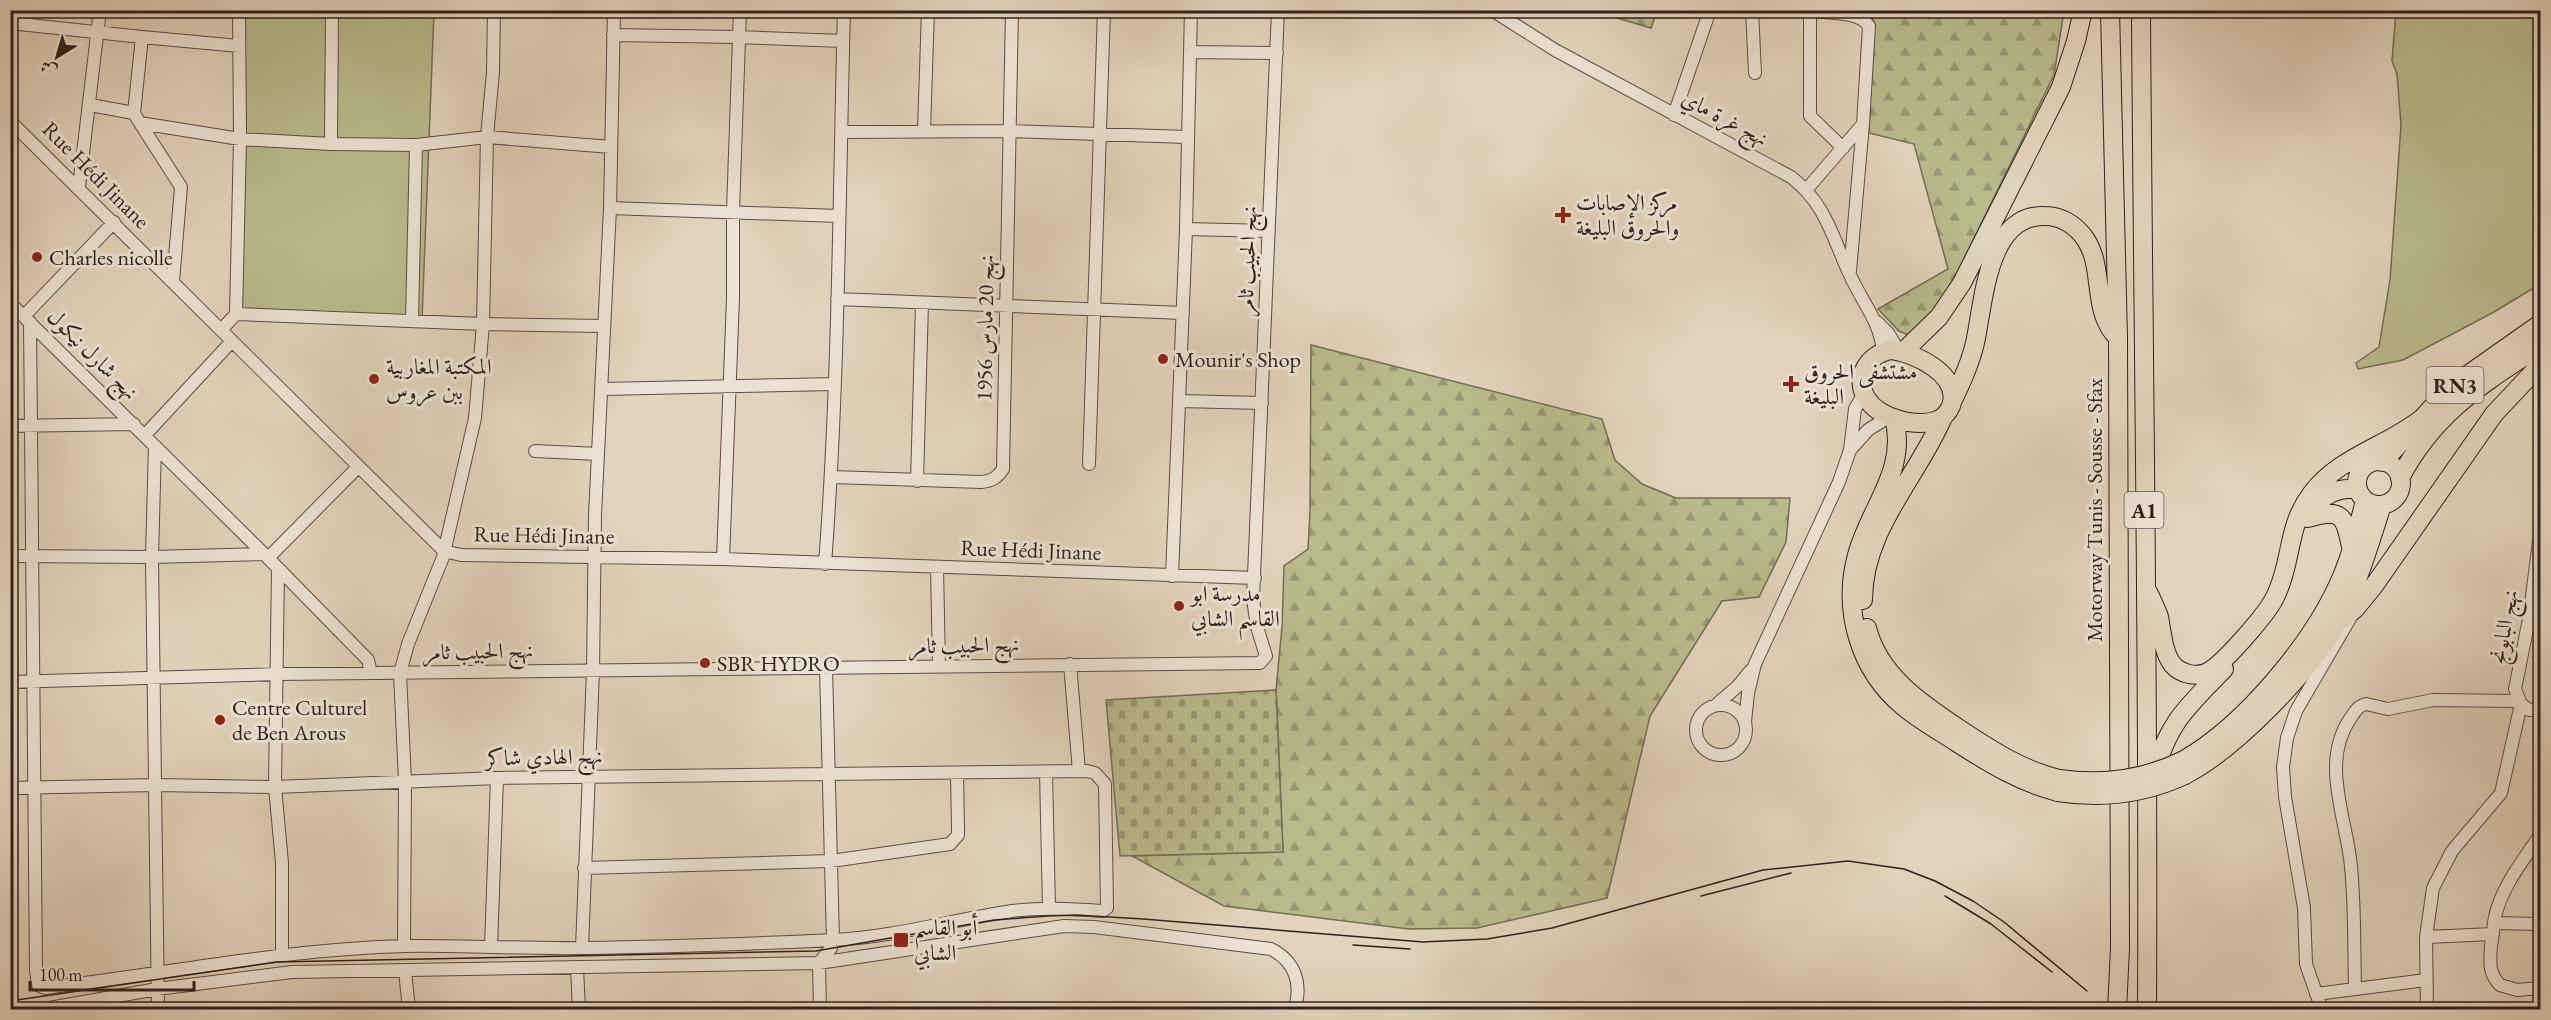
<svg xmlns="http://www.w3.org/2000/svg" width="2551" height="1020" viewBox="0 0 2551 1020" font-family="'EB Garamond',Amiri,serif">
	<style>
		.green { fill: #b9ba8c; stroke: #746e54; stroke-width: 1.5 }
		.forest { fill: url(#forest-firs); stroke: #746e54; stroke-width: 1.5 }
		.cemetery { fill: url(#cemetery-stones); stroke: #746e54; stroke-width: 1.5 }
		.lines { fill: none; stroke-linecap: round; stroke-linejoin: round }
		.minor-casing { stroke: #5c4e44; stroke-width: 14 }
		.highway-casing { stroke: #2f211c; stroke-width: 20 }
		.minor { stroke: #ece2d3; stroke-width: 12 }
		.highway { stroke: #e1d3bc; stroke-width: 18 }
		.tram { stroke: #2f211c; stroke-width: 1.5 }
		.highway-bridge-casing { stroke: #2f211c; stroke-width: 20; stroke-linecap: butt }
		.highway-bridge { stroke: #e1d3bc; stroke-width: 18 }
		.poi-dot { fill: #8f2418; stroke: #ece2d3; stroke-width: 2 }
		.labels { text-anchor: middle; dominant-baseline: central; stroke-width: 6; stroke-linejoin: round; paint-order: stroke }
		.shield { fill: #ece2d3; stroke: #685b53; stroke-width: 1.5 }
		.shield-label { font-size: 21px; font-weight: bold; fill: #2f211c }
		.street-label { font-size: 22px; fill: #2f211c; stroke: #ece2d3 }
		.poi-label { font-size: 22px; fill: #2f211c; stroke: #ece2d3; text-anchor: start }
	</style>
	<defs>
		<pattern id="forest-firs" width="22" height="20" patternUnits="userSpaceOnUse" patternTransform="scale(1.5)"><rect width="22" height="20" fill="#b9ba8c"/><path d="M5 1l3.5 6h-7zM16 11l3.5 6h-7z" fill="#979772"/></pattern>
		<pattern id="cemetery-stones" width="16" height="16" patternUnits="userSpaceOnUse" patternTransform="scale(1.5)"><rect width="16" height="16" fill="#b9ba8c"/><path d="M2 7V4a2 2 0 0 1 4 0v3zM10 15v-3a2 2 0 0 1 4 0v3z" fill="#979772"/></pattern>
	</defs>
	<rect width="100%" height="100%" fill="#e1d3bc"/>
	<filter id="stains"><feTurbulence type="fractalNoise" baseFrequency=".00333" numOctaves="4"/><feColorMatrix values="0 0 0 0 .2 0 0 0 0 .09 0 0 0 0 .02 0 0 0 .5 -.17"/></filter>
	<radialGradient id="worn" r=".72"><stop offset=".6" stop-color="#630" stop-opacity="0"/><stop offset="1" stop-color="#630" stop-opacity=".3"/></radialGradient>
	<!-- green -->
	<path class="green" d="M 241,11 L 434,11 L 422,320 L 235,311 Z
		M 2396,11 L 2540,11 L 2540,284 L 2494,312 L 2403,360 L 2358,369 L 2356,363 L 2379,347 L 2390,280 L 2401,125 L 2397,74 L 2392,61 Z"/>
	<!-- forest -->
	<path class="forest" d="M 1610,11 L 1610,10 L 1657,11 L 1651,28 L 1607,15 Z
		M 1857,11 L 2064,11 L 2054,75 L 1957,273 L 1927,324 L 1908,335 L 1899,331 L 1878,309 L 1948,269 L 1914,144 L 1869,133 L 1873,14 Z
		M 1311,345 L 1602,419 L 1615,460 L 1642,484 L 1676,498 L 1790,498 L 1786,542 L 1759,597 L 1722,601 L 1650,716 L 1607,898 L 1477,928 L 1409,929 L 1224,906 L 1132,856 L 1283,852 L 1276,690 L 1282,627 L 1284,566 L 1308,549 L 1310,511 Z"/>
	<!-- cemetery -->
	<path class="cemetery" d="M 1276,690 L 1283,852 L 1120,856 L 1106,700 Z"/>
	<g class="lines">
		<defs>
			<path id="minor" d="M 1492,10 L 1555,50 L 1791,177 C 1827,205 1832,237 1850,275 C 1862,302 1880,321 1883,351
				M 1752,10 L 1755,73
				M 1810,10 L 1810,116 L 1843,148
				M 1810,11 C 1827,13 1860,11 1869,26 L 1863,124 L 1850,271
				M 10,23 L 142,37 L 134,113
				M 613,35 L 738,37 L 843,41
				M 142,37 L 239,46
				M 1190,52 L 1277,53
				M 90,105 L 134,113 L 138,120
				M 1674,115 L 1710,10
				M 10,121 L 444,551 L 461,555 L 723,559 L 1255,578
				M 924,131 L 928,10
				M 843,132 L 1009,131 L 1187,137
				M 331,144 L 332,10
				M 79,187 L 100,10
				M 1807,189 L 1863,124
				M 610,208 L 839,216
				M 1186,229 L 1269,231
				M 173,281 L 181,187 L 140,123 L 240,139 L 331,144 L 416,145 L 487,137 L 611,147
				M 837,299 L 1183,313
				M 10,303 L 265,555
				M 236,314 L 240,139 L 239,10
				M 24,316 L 114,222
				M 412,320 L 416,145
				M 1877,322 L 1888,333 L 1899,351
				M 222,329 L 236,314 L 483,324 L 604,326
				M 602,389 L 835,384
				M 1180,401 L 1262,403
				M 10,426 L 134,424
				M 145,435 L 232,341
				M 1851,449 L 1868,430 L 1890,416
				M 535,451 L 598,454
				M 1089,464 L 1104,10
				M 358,467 L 268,558 L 368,660 L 371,673
				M 832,477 L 981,482 C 992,481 997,478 1003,469 L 1012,10
				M 917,481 L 922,303
				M 2540,534 L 2529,619 L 2515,689 L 2521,704 L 2529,710 L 2540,709
				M 10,556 L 152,557 L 155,446
				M 723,559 L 733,298 L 733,211 L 740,10
				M 825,564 C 839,380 839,195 844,10
				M 937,567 L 939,666
				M 278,568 L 275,787 L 282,863 L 282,954
				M 1172,576 L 1186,229 L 1191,10
				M 1070,664 L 1079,771
				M 10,682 L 278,674 L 1260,663 L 1266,656 L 1257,627 L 1253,599 L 1278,10
				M 1717,704 L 1738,686 L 1751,670
				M1696 730a25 25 0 1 1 50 0a25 25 0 1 1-50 0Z
				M 1745,722 L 1748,693 L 1755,664 L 1839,482 L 1850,450 L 1855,409 L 1864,393
				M 1046,772 L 1049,908
				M 10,788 L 156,785 L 275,787 L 497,778 L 1087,771 L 1095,773 L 1105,784 L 1107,908 L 1102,911 C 1072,909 1042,907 1012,911 C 952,920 894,937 833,940 C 749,944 665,947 582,948 C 523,949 464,945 406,946 C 284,949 165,974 45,988 L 38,985 L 36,970 L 30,322
				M 2540,835 C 2523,861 2502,886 2495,917 C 2493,927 2493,936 2491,946 C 2490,962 2488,972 2500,985 L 2517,990 L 2540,988
				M 584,868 L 831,861 L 950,844 L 958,835 L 958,829 L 957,773
				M 2494,923 L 2540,924
				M 2426,937 L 2493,934
				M 404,946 L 405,781 L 400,673 L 408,644 L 443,557 L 475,418 L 483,324 L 487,137 L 493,72 L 494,10
				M 491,947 L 497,778
				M 582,948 L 593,671 L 595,515 L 610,208 L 614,10
				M 577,968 L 579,1010
				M 405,971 L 409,1010
				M 2355,988 C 2354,948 2355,907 2351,867 C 2347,819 2320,763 2350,719 C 2355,712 2357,706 2366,704 L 2388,709 L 2433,700 L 2519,701
				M 2316,994 L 2426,980
				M 38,1010 L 157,989 L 292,972 L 819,963 L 1064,926 L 1094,927 L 1271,949 C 1295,961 1303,984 1294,1010
				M 158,1010 L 152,557 L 263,554
				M 820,1010 L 819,963 L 831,948 L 833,940 L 826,668
				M 2322,1010 L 2306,964 L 2304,908 L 2285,797 L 2283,767 L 2287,738 L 2296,711 L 2352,615
				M 2427,1010 L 2426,937 L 2433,888 L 2452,851 L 2501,793 L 2521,704"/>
			<path id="highway" d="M 2110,10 L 2118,338 L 2120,948 L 2117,1010
				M 2141,10 C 2143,343 2149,677 2147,1010
				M 1890,350 C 1914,352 1962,375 1951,406 C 1948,413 1942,419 1935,421 C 1914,427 1879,418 1867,399 C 1853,378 1868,355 1890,350 Z
				M 1903,352 L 1939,317 L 1962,283 L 2061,87 L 2076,41 L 2083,10
				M 1952,402 C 1961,383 1970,364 1975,343 C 1984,302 1987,214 2045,216 C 2062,216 2077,226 2086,240 C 2105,269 2091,312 2118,338
				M 1894,418 C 1908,470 1870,507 1857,555 C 1842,610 1859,670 1904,707 C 1920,720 1939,731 1956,742 C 1989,763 2019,782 2058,792
				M2357 483a22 22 0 1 1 44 0a22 22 0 1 1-44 0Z
				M 2383,462 L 2436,403 L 2459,381 L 2540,324
				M 2400,478 C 2435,412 2481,385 2540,346
				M 2311,513 C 2321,495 2337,487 2358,489
				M 2308,518 C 2341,508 2345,515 2351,547
				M 2148,592 C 2152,600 2156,608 2159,617 C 2162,632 2163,653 2173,665 C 2181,674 2195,677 2206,673 C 2222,666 2269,612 2276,595 C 2293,560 2286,527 2312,493 C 2339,457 2387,446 2421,419
				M 1863,600 C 1863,529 1917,478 1943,417
				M 2341,620 L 2355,609 L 2373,587 L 2494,414 L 2540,365
				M 1867,628 C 1879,676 1922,704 1961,730 C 1993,751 2022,770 2059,779
				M 2184,760 C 2246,724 2316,640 2343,574 C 2353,550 2359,525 2365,500
				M 2185,775 C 2236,748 2307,675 2336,624 C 2357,588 2369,545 2382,505
				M 2154,777 C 2166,724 2188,706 2224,669"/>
		</defs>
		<!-- minor casing -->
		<use href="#minor" class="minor-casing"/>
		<!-- highway casing -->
		<use href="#highway" class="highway-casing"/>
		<!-- minor -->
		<use href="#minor" class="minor"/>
		<!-- highway -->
		<use href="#highway" class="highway"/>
		<!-- tram -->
		<path class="tram" d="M 1701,896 L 1791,873
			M 1945,896 L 1991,924 L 2052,972
			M 1353,945 L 1410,949
			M 10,1001 L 276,962 L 816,951 L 994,920 L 1048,916 L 1076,915 L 1143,919 L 1423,942 L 1487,939 L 1552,928 L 1763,870 L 1848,861 L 1904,869 L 1935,881 L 1973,901 L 2004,922 L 2087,991"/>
		<defs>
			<path id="highway-bridge" d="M 2059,779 C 2104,785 2143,780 2184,760
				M 2058,792 C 2102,799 2144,794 2185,775"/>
		</defs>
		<!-- highway-bridge casing -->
		<use href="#highway-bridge" class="highway-bridge-casing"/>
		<!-- highway-bridge -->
		<use href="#highway-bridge" class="highway-bridge"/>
	</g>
	<!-- markers -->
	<g class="poi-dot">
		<path d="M1560 206h6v6h6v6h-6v6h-6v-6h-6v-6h6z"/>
		<circle cx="37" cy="257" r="6"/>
		<circle cx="1163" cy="359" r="6"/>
		<circle cx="374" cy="379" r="6"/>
		<path d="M1788 375h6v6h6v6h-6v6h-6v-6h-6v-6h6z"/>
		<circle cx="1179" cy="606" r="6"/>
		<circle cx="705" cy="663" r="6"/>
		<circle cx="220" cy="720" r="6"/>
		<rect x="893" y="932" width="16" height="16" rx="3"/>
	</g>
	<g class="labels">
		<!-- shield labels -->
		<g class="shield">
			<rect x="2426.5" y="367" width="57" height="36" rx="4.5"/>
			<rect x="2124.5" y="492" width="39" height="36" rx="4.5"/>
		</g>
		<g class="shield-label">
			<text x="2455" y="385">RN3</text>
			<text x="2144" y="510">A1</text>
		</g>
		<!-- street labels -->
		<g class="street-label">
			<text transform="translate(1725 118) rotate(28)">نهج غرة ماي</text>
			<text transform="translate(96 175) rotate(45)">Rue Hédi Jinane</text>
			<text transform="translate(1247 261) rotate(-88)">نهج الحبيب ثامر</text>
			<text transform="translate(985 328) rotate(-89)">نهج 20 مارس 1956</text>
			<text transform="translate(93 354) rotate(45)">نهج شارل نيكول</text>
			<text transform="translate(2094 510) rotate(-90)">Motorway Tunis - Sousse - Sfax</text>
			<text transform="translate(544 535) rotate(1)">Rue Hédi Jinane</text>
			<text transform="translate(1031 550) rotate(2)">Rue Hédi Jinane</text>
			<text transform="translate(2504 627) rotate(-80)">نهج البابونج</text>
			<text transform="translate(964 645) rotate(-1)">نهج الحبيب ثامر</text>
			<text transform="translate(478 651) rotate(-1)">نهج الحبيب ثامر</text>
			<text transform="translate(544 757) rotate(-1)">نهج الهادي شاكر</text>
		</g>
		<!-- poi labels -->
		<g class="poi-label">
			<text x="1576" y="202">مركز الإصابات<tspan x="1576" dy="25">والحروق البليغة</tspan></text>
			<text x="49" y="257">Charles nicolle</text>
			<text x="1175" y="359">Mounir's Shop</text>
			<text x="386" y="366">المكتبة المغاربية<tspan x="386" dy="25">ببن عروس</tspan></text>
			<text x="1804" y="371">مشتشفى الحروق<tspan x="1804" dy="25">البليغة</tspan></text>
			<text x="1191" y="593">مدرسة ابو<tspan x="1191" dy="25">القاسم الشابي</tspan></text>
			<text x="717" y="663">SBR HYDRO</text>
			<text x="232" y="707">Centre Culturel<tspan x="232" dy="25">de Ben Arous</tspan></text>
			<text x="914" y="927">أبو القاسم<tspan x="914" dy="25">الشابي</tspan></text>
		</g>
	</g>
	<!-- margin -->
	<rect width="2551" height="1020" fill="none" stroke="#e1d3bc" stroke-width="36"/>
	<rect x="12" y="12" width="2527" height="996" fill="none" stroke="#2f211c" stroke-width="3"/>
	<rect x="18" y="18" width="2515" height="984" fill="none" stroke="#2f211c" stroke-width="1.5"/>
	<!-- north arrow -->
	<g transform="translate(57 57) rotate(217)" stroke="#ece2d3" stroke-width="4.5" paint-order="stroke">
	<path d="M0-4.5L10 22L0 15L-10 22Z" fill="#2f211c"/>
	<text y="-9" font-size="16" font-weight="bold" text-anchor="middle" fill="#2f211c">ش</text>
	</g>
	<!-- scale -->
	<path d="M30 981v9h164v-9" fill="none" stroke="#2f211c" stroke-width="3"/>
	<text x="39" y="981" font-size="18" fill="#2f211c" stroke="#ece2d3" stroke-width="4.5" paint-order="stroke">100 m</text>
	<rect width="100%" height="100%" filter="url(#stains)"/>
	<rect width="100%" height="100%" fill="url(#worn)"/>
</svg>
